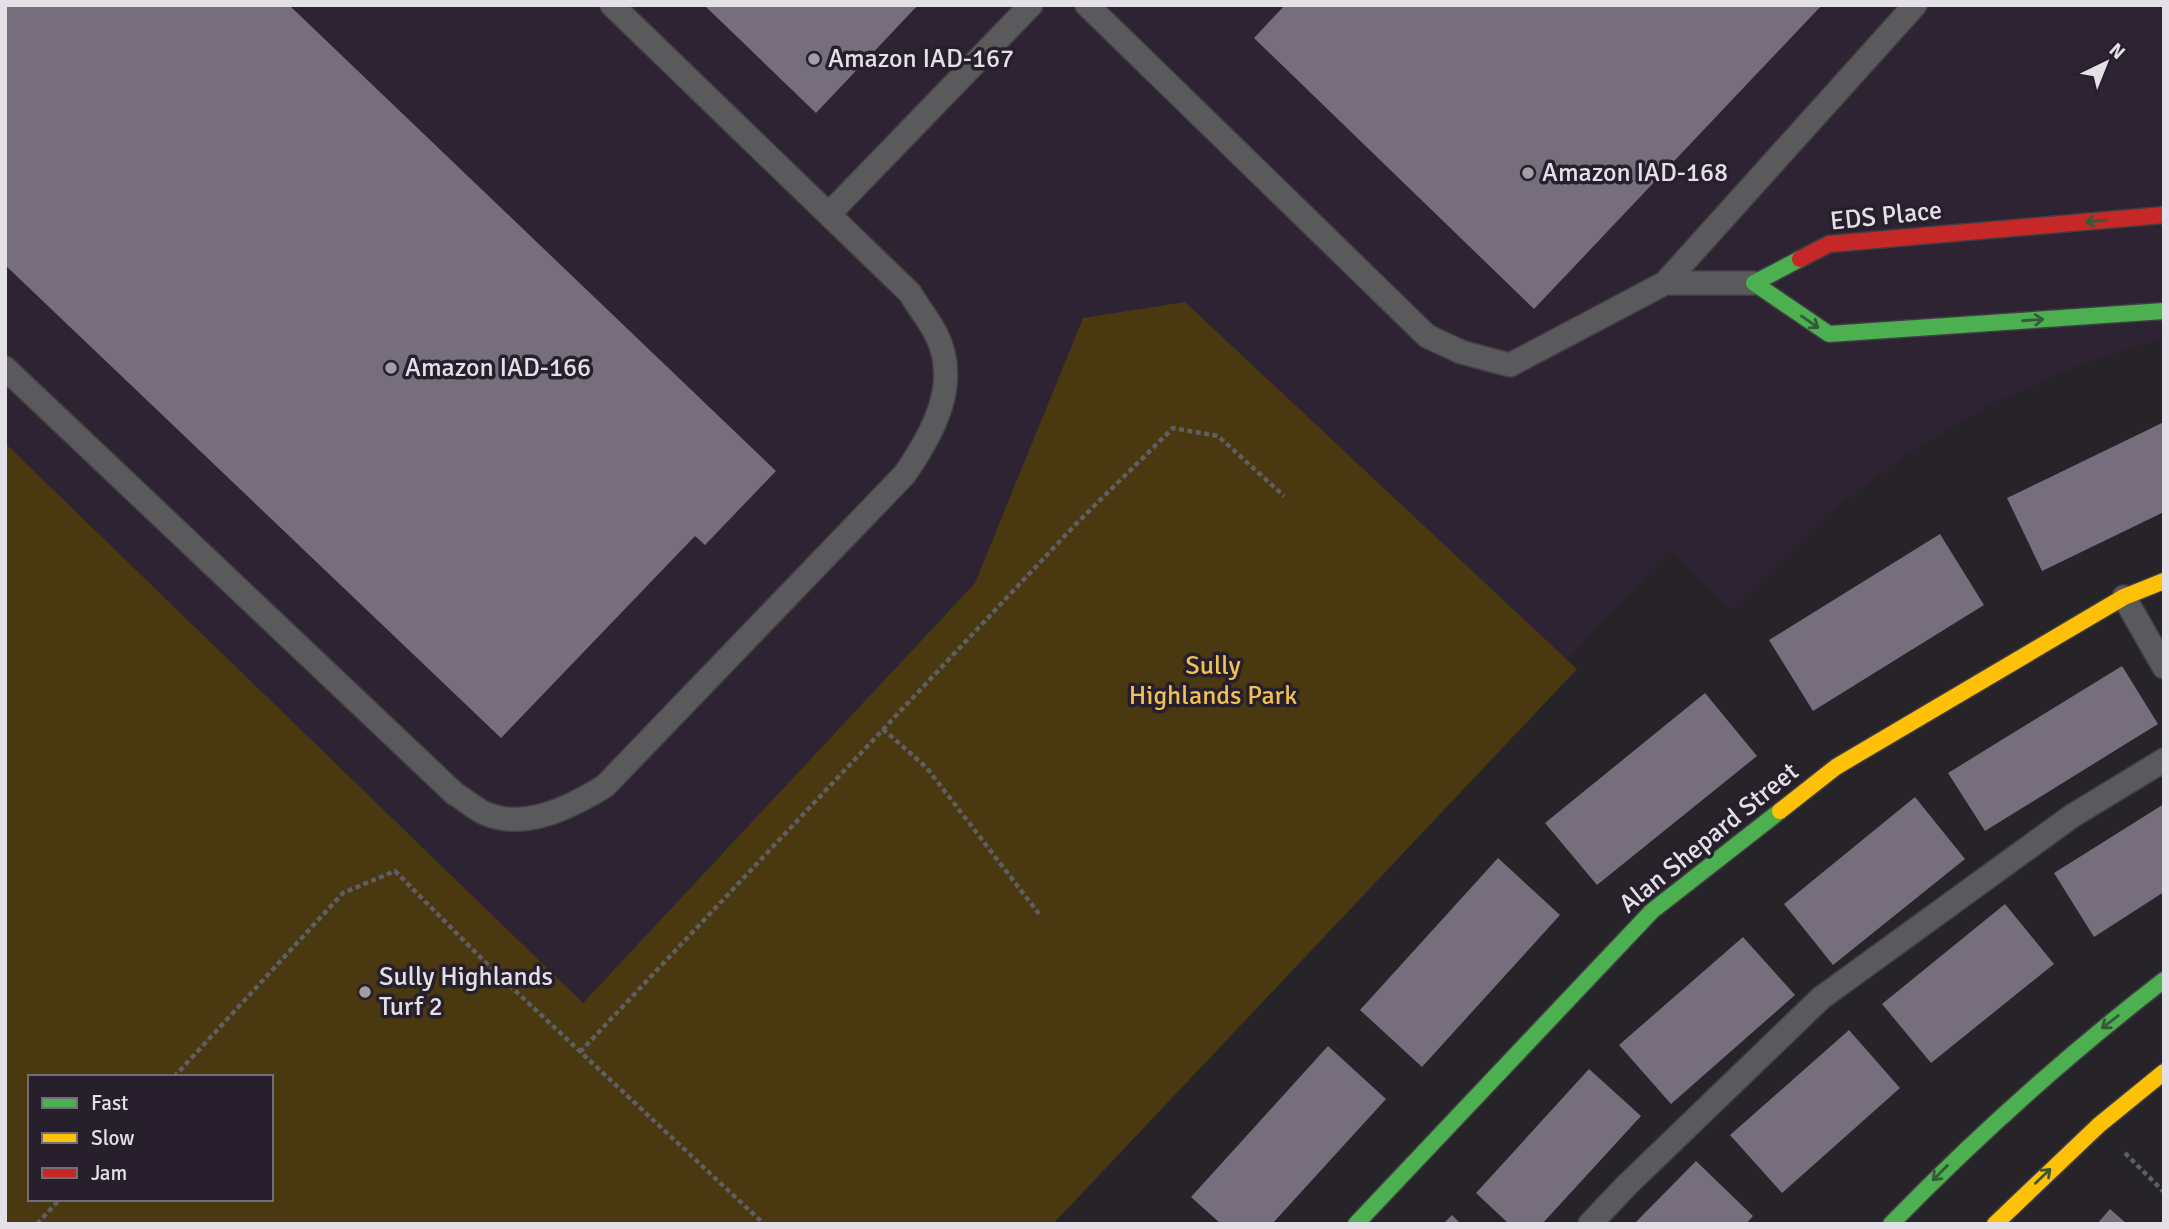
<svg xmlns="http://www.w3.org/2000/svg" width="2169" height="1229" viewBox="0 0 2169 1229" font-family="Signika,sans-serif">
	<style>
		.built { fill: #2d2333 }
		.green { fill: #493810; fill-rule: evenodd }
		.building { fill: #766d7d }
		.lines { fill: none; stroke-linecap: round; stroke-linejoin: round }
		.lane-casing { stroke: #413e43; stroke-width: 26 }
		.fast-casing { stroke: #413e43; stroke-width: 19 }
		.slow-casing { stroke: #413e43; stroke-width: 19 }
		.jam-casing { stroke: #413e43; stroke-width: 19 }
		.path { stroke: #5f5e60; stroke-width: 4.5; stroke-dasharray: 5 3.5; stroke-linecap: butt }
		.lane { stroke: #5a595b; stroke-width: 23 }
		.fast { stroke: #4caf50; stroke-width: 16 }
		.slow { stroke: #ffc107; stroke-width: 16 }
		.jam { stroke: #c62828; stroke-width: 16 }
		.oneway { stroke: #36593a }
		.poi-dot { fill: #a29ea5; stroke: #27202c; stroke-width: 2.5 }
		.labels { text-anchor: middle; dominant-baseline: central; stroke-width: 7; stroke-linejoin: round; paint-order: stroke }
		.poi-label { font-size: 26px; fill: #e4e0e8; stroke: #27202c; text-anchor: start }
		.street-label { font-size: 26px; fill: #e4e0e8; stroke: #27202c }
		.park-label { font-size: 26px; fill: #f2c053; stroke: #27202c }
	</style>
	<rect width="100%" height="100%" fill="#262329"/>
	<!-- built -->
	<path class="built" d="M 5,5 L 2164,5 L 2164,338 L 2079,365 L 1989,405 L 1904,456 L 1825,516 L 1731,609 L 1669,551 L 1567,660 L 1185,303 L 1083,318 L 976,583 L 583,1004 L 5,443 Z"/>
	<!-- green -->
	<path class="green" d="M 1185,302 L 1577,669 L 1053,1224 L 5,1224 L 5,443 L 583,1003 L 975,583 L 1083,318 ZM 30,1077 L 271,1077 L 271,1199 L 30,1199 Z"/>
	<!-- building -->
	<path class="building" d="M 5,5 L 289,5 L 776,471 L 705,545 L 695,536 L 501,738 L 5,265 Z
		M 704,5 L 918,5 L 816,113 Z
		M 1285,5 L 1822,5 L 1534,309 L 1254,38 Z
		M 2164,422 L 2164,512 L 2042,571 L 2007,498 Z
		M 1940,534 L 1984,605 L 1813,711 L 1769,640 Z
		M 2122,666 L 2158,724 L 1985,831 L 1948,773 Z
		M 1705,693 L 1757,756 L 1597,885 L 1545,823 Z
		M 1915,797 L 1965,859 L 1833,965 L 1784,904 Z
		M 2164,804 L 2164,892 L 2094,937 L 2054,873 Z
		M 1498,858 L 1560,915 L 1422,1067 L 1360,1010 Z
		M 2005,904 L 2054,964 L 1931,1063 L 1882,1004 Z
		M 1743,937 L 1795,995 L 1671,1104 L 1619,1045 Z
		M 1849,1030 L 1900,1088 L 1782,1193 L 1730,1135 Z
		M 1328,1046 L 1386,1099 L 1272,1224 L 1221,1224 L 1191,1197 Z
		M 1589,1069 L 1641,1116 L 1542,1224 L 1509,1224 L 1476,1193 Z
		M 1696,1161 L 1753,1216 L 1746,1224 L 1634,1224 Z
		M 2110,1209 L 2127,1224 L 2097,1224 Z
		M 1452,1215 L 1461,1224 L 1443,1224 Z"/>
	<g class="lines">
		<defs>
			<path id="lane" d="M 1087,5 L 1427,336 L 1461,352 L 1510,365 L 1665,283 L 1915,5
				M 829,214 L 1031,5
				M 1665,283 L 1754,283
				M 5,368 L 455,794 C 464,799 473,807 482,812 C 523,832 571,807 605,786 L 905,474 C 933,433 961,383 936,334 C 929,320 918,307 910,293 L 612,5
				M 2124,597 L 2164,667
				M 1590,1224 L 1627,1185 L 1821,998 L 2072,816 L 2164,760"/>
			<path id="fast" d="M 1800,259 L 1754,283 L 1829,334 L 2164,311
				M 1356,1224 L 1652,911 L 1780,811
				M 1891,1224 C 1977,1136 2067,1055 2164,980"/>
			<path id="slow" d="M 1780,811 L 1836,767 L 2124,597 L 2164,581
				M 1995,1224 L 2099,1125 L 2164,1072"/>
			<path id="jam" d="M 1800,259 L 1829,244 L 2164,215"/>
		</defs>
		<!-- lane casing -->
		<use href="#lane" class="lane-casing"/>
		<!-- fast casing -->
		<use href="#fast" class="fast-casing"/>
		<!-- slow casing -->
		<use href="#slow" class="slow-casing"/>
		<!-- jam casing -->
		<use href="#jam" class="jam-casing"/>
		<!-- path -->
		<path class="path" d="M 883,729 L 927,768 L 1039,914
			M 580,1052 L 1076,524 L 1173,428 L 1218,436 L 1284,496
			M 174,1077 L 343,893 L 395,871 L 491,968 L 764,1224
			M 2125,1153 L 2164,1192
			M 37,1224 L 60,1199"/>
		<!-- lane -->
		<use href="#lane" class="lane"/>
		<!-- fast -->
		<use href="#fast" class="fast"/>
		<!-- slow -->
		<use href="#slow" class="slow"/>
		<!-- jam -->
		<use href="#jam" class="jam"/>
	</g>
	<!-- one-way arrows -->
	<defs><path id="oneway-shaft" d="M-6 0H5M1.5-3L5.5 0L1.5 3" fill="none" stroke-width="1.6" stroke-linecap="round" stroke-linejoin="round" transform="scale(1.75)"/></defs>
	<g class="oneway">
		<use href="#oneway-shaft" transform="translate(2096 221) rotate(175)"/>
		<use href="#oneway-shaft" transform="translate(2033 320) rotate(-4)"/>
		<use href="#oneway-shaft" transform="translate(1810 322) rotate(35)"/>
		<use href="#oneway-shaft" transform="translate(2110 1022) rotate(142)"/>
		<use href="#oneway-shaft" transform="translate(1940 1173) rotate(135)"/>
		<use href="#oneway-shaft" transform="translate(2043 1176) rotate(-44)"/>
	</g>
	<!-- markers -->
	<g class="poi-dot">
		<circle cx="814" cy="59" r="7"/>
		<circle cx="1528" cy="173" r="7"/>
		<circle cx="391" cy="368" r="7"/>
		<circle cx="365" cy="992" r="7"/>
	</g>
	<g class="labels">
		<!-- poi labels -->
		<g class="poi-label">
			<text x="828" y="59">Amazon IAD-167</text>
			<text x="1542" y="173">Amazon IAD-168</text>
			<text x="405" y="368">Amazon IAD-166</text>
			<text x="379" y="977">Sully Highlands<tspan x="379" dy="30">Turf 2</tspan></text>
		</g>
		<!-- street labels -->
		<g class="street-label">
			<text transform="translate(1886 216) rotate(-6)">EDS Place</text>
			<text transform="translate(1709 838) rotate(-39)">Alan Shepard Street</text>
		</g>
		<!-- park labels -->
		<g class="park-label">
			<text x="1213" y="666">Sully<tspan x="1213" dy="30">Highlands Park</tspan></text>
		</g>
	</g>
	<!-- border -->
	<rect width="2169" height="1229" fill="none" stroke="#e4e0e8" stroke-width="14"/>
	<!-- legend -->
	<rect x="28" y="1075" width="245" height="126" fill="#27202c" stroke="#736d77" stroke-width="2"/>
	<rect x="42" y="1098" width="35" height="10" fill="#4caf50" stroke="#736d77" stroke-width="2"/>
	<text x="91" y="1110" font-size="21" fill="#e4e0e8">Fast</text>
	<rect x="42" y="1133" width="35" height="10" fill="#ffc107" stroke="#736d77" stroke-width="2"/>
	<text x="91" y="1145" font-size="21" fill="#e4e0e8">Slow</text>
	<rect x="42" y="1168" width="35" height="10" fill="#c62828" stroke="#736d77" stroke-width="2"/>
	<text x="91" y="1180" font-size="21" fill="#e4e0e8">Jam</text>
	<!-- north arrow -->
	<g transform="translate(2106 63) rotate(43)" stroke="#27202c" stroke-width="5" paint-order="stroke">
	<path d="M0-5L12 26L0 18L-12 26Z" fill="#e4e0e8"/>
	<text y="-10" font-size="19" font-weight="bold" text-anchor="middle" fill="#e4e0e8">N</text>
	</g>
</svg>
